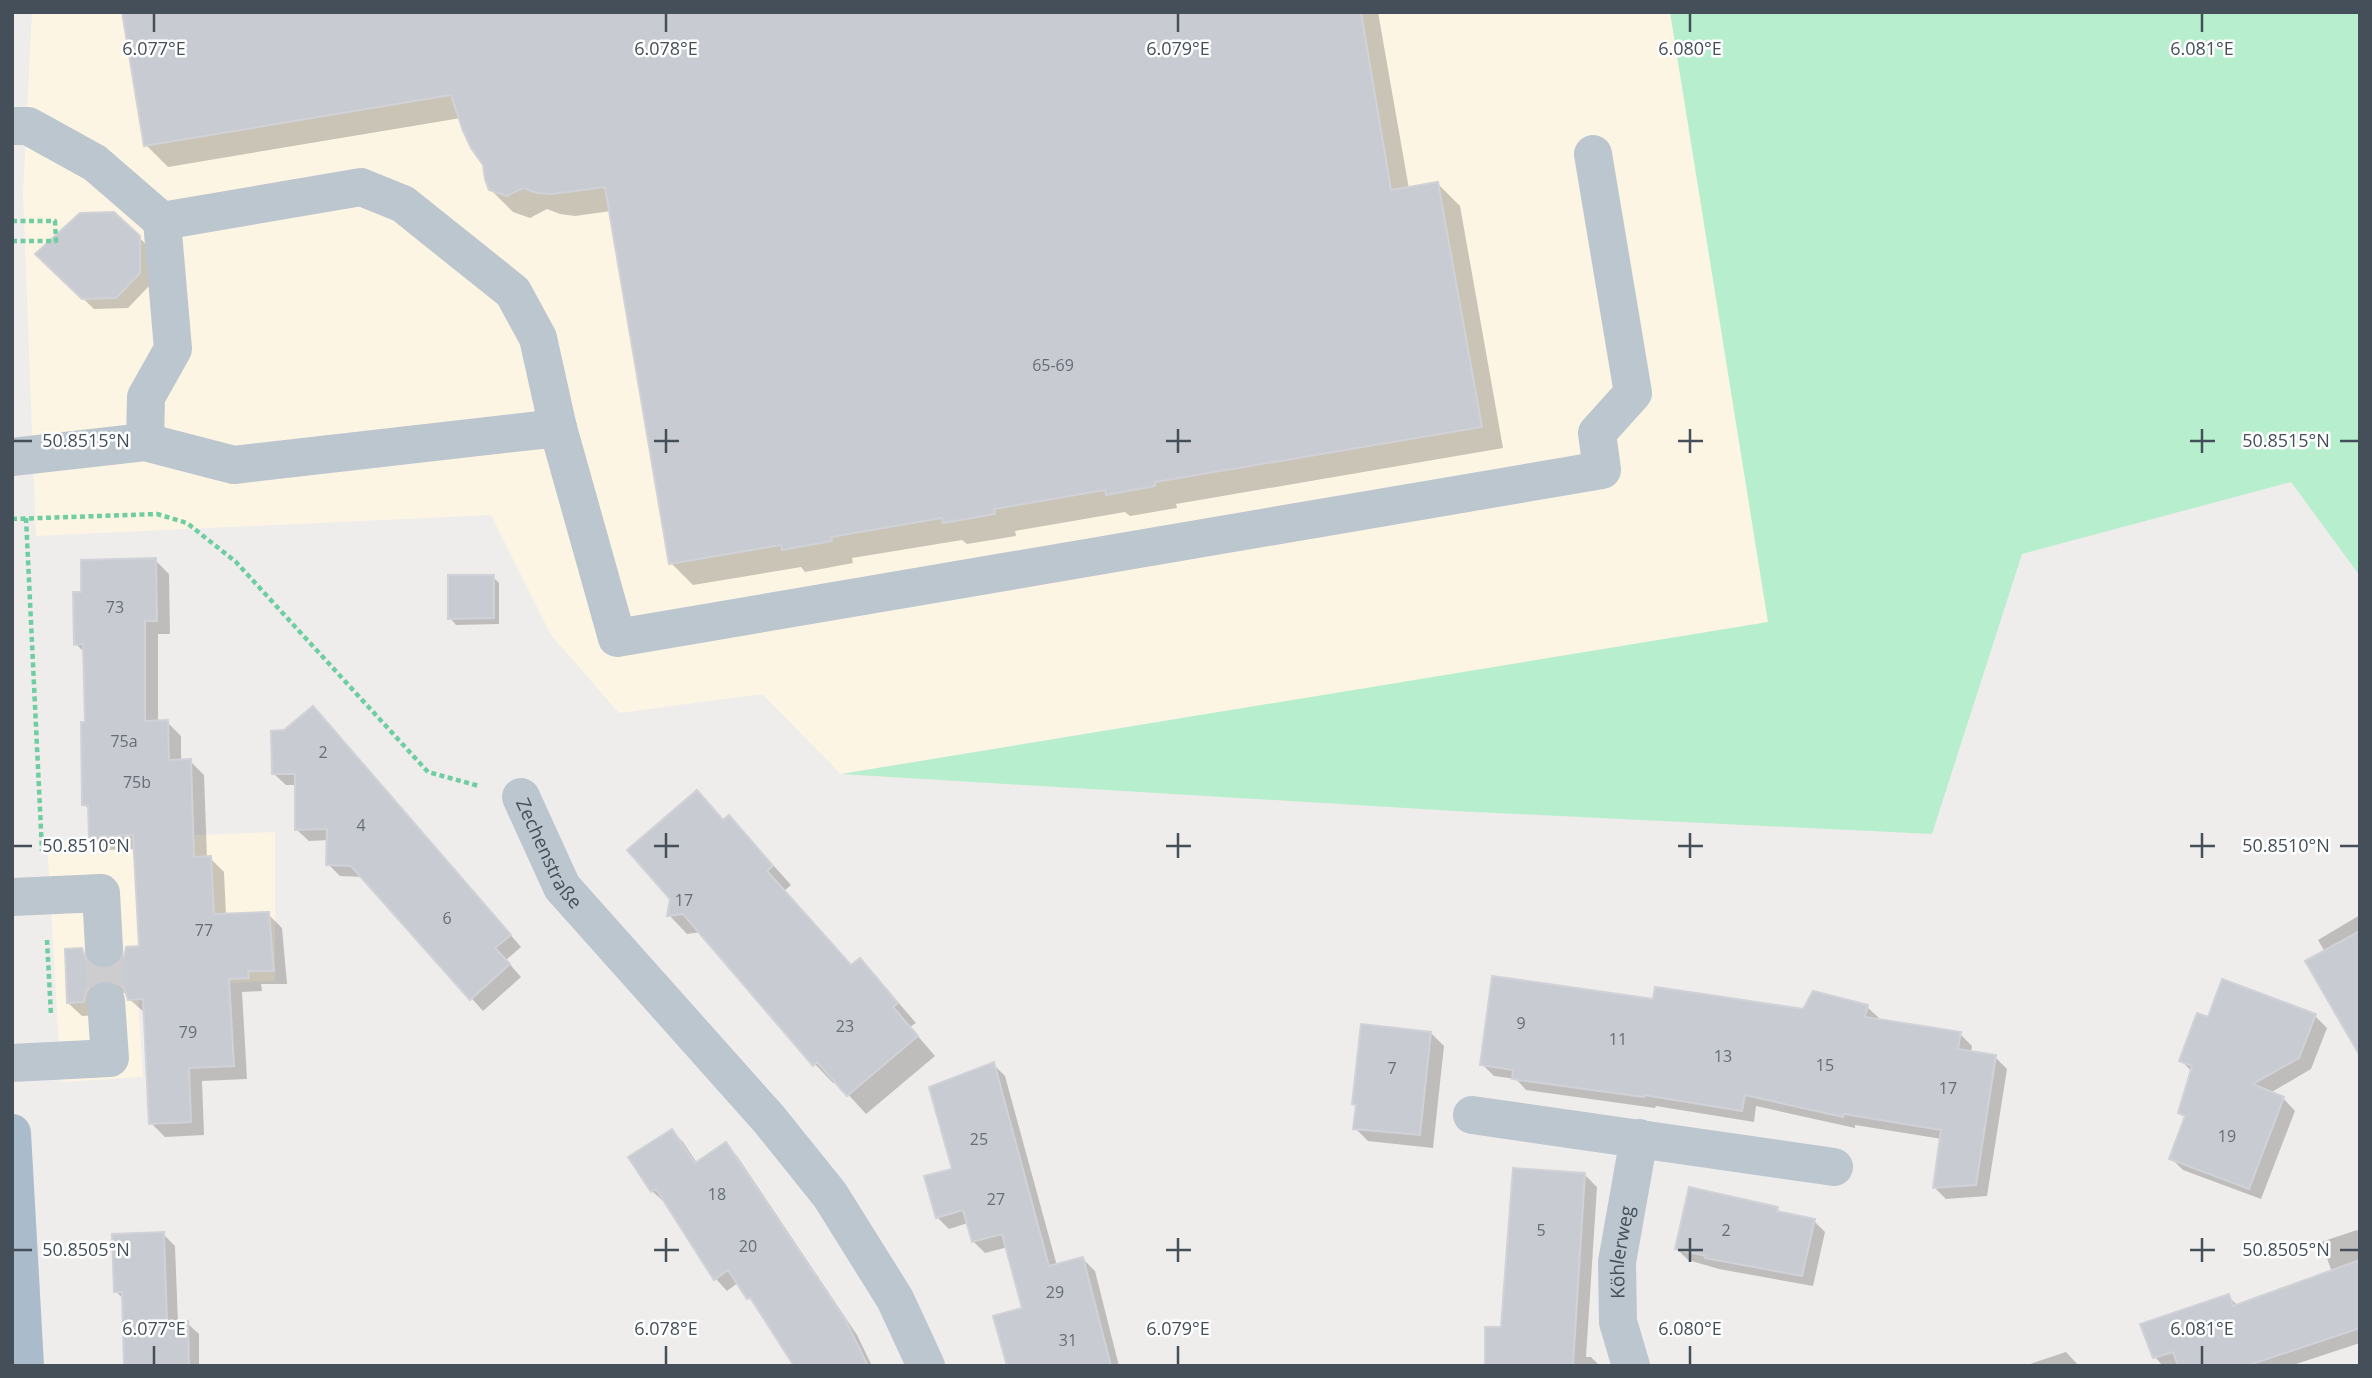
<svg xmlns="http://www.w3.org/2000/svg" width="2372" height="1378" viewBox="0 0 2372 1378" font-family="'Open Sans',sans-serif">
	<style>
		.commercial { fill: #fcf5e3 }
		.green { fill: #b7efce }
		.shadow { fill: #0003 }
		.building { fill: #c8cbd1; stroke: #d0d2d8; stroke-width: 2 }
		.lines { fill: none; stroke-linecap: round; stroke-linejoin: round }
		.minor-tunnel { stroke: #cdcdcf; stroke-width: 38; stroke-dasharray: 38 19; stroke-linecap: butt }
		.path { stroke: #6fcea1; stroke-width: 4.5; stroke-dasharray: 5 3.5; stroke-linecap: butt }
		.minor { stroke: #bcc6cf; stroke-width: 38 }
		.major { stroke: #abc; stroke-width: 38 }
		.ticks { fill: none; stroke: #444f5a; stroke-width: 2.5 }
		.labels { text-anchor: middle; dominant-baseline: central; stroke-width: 5; stroke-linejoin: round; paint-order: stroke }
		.number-label { font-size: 16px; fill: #656e78 }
		.street-label { font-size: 19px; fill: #444f5a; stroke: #fff }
		.ticks-label { font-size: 18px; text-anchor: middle; fill: #444f5a; stroke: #fff; stroke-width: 5; stroke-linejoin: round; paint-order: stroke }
	</style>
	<rect width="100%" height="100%" fill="#efecec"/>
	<!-- commercial -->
	<path class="commercial" d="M 32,12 L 1670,12 L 1768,622 L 841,774 L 762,694 L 619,713 L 551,635 L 491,515 L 36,536 L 23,193 Z
		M 275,832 L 275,981 L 219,983 L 218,996 L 138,999 L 143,1077 L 61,1082 L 47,841 Z"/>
	<!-- green -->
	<path class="green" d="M 1670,12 L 2360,12 L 2360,576 L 2291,482 L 2022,554 L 1932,834 L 1455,811 L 841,774 L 1768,622 Z"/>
	<!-- shadow -->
	<path class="shadow" d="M 124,12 L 1378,12 L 1409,189 L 1438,184 L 1460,206 L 1503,448 L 1176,504 L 1177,508 L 1130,516 L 1125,512 L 1015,531 L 1016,536 L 967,544 L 962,540 L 852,558 L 853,563 L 805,572 L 801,567 L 693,585 L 671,563 L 611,211 L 575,216 L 560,214 L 547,209 L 530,218 L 513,212 L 490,189 L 485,164 L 461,118 L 168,167 L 146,145 Z
		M 139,237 L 150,249 L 151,284 L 128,308 L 94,309 L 37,254 Z
		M 155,560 L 169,574 L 170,634 L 158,634 L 158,722 L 167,722 L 181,736 L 181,761 L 190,761 L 204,775 L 207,858 L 210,858 L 224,872 L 226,916 L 268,914 L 282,928 L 287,984 L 261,984 L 262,991 L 242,992 L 247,1079 L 202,1081 L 204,1135 L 165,1137 L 151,1123 L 145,1013 L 129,999 L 128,994 L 120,992 L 98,1015 L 82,1016 L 68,1003 L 81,950 L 95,964 L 97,970 L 105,972 L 117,967 L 141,948 L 136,849 L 105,850 L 91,836 L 90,811 L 84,804 L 87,724 L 85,653 L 76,644 Z
		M 493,577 L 499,583 L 499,624 L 456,625 L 450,618 Z
		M 324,720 L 521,947 L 506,960 L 521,977 L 483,1011 L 363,877 L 340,876 L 328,864 L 329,840 L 309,841 L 297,830 L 297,785 L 286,785 L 274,774 L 284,732 Z
		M 696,792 L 724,821 L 729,817 L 747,836 L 791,885 L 784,891 L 852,967 L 860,960 L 878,979 L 916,1023 L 910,1027 L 935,1056 L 866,1114 L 836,1081 L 833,1083 L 815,1064 L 701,932 L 687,934 L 669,915 Z
		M 2360,915 L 2360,1043 L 2325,952 L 2318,940 Z
		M 1654,1001 L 1804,1011 L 1867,1007 L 1879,1018 L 1879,1021 L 1960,1034 L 1972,1046 L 1971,1053 L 1995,1057 L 2007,1069 L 1987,1196 L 1946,1199 L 1934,1187 L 1942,1139 L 1855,1125 L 1855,1128 L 1756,1106 L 1754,1122 L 1656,1106 L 1655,1108 L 1526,1090 L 1516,1079 L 1494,1076 L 1482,1064 Z
		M 2315,1016 L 2327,1028 L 2311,1069 L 2270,1093 L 2283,1098 L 2295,1111 L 2261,1199 L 2183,1170 L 2171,1158 L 2186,1118 L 2180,1112 L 2192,1072 L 2181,1060 L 2209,1019 Z
		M 1431,1033 L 1444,1046 L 1433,1148 L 1368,1141 L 1355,1128 L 1357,1107 L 1354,1104 Z
		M 993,1064 L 1005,1076 L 1057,1266 L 1083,1259 L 1095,1271 L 1119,1366 L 1013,1366 L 1024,1309 L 1008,1247 L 985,1253 L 973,1241 L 968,1223 L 949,1229 L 937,1217 Z
		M 672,1131 L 683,1142 L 697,1163 L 725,1145 L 737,1156 L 857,1335 L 872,1366 L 794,1366 L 739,1282 L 727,1291 L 716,1279 L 666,1201 L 664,1202 L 652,1191 Z
		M 1585,1175 L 1597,1187 L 1586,1357 L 1591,1357 L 1600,1366 L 1486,1366 L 1503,1328 Z
		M 1777,1209 L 1782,1214 L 1814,1221 L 1825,1232 L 1813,1286 L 1719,1269 L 1688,1260 L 1677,1249 Z
		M 2357,1230 L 2360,1233 L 2360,1343 L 2290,1366 L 2163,1366 L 2155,1357 L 2143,1325 L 2228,1296 L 2238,1306 L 2332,1272 L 2321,1242 Z
		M 163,1234 L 175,1246 L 178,1323 L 187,1323 L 199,1334 L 199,1366 L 125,1366 L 124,1300 L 116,1291 Z
		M 2066,1352 L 2079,1366 L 2024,1366 Z"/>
	<!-- building -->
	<path class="building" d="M 122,12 L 1361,12 L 1391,190 L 1438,182 L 1482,427 L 1155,482 L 1155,486 L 1106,495 L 1105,490 L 994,509 L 995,514 L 943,523 L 942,518 L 831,537 L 832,541 L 782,550 L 781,545 L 669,564 L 605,187 L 552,194 L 537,193 L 523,188 L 507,196 L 489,190 L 485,179 L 483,165 L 471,148 L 463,131 L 451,95 L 144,146 Z
		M 114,212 L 140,236 L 140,273 L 116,298 L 82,299 L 35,254 L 80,213 Z
		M 156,558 L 157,621 L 145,621 L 145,721 L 168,720 L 169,760 L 191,759 L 194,857 L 211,856 L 214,914 L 269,912 L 274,971 L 248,971 L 249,978 L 229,979 L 234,1066 L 189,1068 L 191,1122 L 149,1124 L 143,999 L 128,1000 L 124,988 L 115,981 L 105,979 L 93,983 L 86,992 L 84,1002 L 67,1003 L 65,949 L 82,948 L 86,960 L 94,967 L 105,970 L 116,966 L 124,957 L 126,947 L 139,946 L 133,835 L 89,837 L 88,805 L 82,805 L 81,722 L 85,722 L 83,644 L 74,645 L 73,592 L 81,592 L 81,560 Z
		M 448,575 L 494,575 L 494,618 L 448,619 Z
		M 313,706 L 511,935 L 495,948 L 510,964 L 470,1000 L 351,866 L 326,865 L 327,829 L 295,830 L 295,774 L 272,774 L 271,731 L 284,730 Z
		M 697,790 L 723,820 L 729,815 L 773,866 L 767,871 L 851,965 L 860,958 L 898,1003 L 893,1007 L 918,1036 L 847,1096 L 817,1062 L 813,1066 L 683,914 L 667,916 L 670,899 L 627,850 Z
		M 2360,931 L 2360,1056 L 2305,961 Z
		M 1492,976 L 1653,999 L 1655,987 L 1803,1009 L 1813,991 L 1868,1005 L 1865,1017 L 1961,1032 L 1958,1049 L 1996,1055 L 1976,1185 L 1933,1188 L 1941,1130 L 1844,1114 L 1843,1117 L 1745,1095 L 1742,1111 L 1644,1095 L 1644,1097 L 1512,1079 L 1513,1070 L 1480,1065 Z
		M 2222,979 L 2316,1014 L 2299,1058 L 2253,1084 L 2284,1097 L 2249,1189 L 2169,1159 L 2185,1116 L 2178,1113 L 2192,1066 L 2179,1061 L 2197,1013 L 2208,1017 Z
		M 1361,1024 L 1431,1032 L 1420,1135 L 1353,1129 L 1356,1105 L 1352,1104 Z
		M 994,1062 L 1049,1266 L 1083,1257 L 1111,1366 L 1007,1366 L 993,1316 L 1022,1308 L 1002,1234 L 972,1242 L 963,1210 L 936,1218 L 924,1176 L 952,1169 L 929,1087 Z
		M 672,1129 L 695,1163 L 726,1142 L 846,1321 L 868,1366 L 794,1366 L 750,1297 L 747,1299 L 728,1270 L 714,1280 L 656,1189 L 651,1192 L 628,1157 Z
		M 1513,1168 L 1585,1173 L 1573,1366 L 1485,1366 L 1485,1327 L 1501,1327 Z
		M 1689,1187 L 1778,1207 L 1777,1211 L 1815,1219 L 1802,1276 L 1705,1258 L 1706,1256 L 1675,1249 Z
		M 164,1232 L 167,1322 L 188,1321 L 189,1366 L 124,1366 L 122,1292 L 114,1292 L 112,1234 Z
		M 2360,1260 L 2360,1328 L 2246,1366 L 2178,1366 L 2173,1352 L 2153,1358 L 2140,1324 L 2229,1294 L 2233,1306 Z"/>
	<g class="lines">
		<!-- minor-tunnel -->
		<path class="minor-tunnel" d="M 104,948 L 106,1001"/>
		<!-- path -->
		<path class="path" d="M 12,221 L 55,221 L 56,241 L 12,241
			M 26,518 L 42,851
			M 12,519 L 157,514 L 187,523 L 236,562 L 428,772 L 479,786
			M 47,940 L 51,1015"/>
		<!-- minor -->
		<g class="minor">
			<path d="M 12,126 L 28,126 L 95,163 L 162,221 L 361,187 L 403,204 L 513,292 L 538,338 L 558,428"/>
			<path d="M 145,442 L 146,397 L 173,349 L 162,221"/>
			<path d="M 12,457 L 145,442 L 234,465 L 558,428 L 617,638 L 1602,470 L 1597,433 L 1633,393 L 1593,154"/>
			<path id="s1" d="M 521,797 L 562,887 L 768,1118 L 830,1195 L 895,1299 L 926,1366"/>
			<path d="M 12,897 L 101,893 L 104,948"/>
			<path d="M 12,1063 L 110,1058 L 106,1001"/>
			<path d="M 1472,1115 L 1834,1167"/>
			<path id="s2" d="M 1631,1366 L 1618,1322 L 1617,1262 L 1639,1138"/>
		</g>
		<!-- major -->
		<path class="major" d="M 12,1133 L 25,1366"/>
	</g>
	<!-- ticks -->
	<path class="ticks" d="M 154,14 L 154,32M 666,14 L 666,32M 1178,14 L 1178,32M 1690,14 L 1690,32M 2202,14 L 2202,32M 666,429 L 666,453M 1178,429 L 1178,453M 1690,429 L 1690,453M 2202,429 L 2202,453M 14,441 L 32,441M 654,441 L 679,441M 1166,441 L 1191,441M 1678,441 L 1703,441M 2190,441 L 2215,441M 2340,441 L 2358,441M 666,833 L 666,858M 1178,833 L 1178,858M 1690,833 L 1690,858M 2202,833 L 2202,858M 14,846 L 32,846M 654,846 L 679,846M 1166,846 L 1191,846M 1678,846 L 1703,846M 2190,846 L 2215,846M 2340,846 L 2358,846M 666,1238 L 666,1262M 1178,1238 L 1178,1262M 1690,1238 L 1690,1262M 2202,1238 L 2202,1262M 14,1250 L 32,1250M 654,1250 L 679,1250M 1166,1250 L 1191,1250M 1678,1250 L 1703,1250M 2190,1250 L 2215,1250M 2340,1250 L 2358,1250M 154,1346 L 154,1364M 666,1346 L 666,1364M 1178,1346 L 1178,1364M 1690,1346 L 1690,1364M 2202,1346 L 2202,1364"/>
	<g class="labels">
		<!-- number labels -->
		<g class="number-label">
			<text x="1053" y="365">65-69</text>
			<text x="115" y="607">73</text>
			<text x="124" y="741">75a</text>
			<text x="323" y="752">2</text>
			<text x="137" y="782">75b</text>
			<text x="361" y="825">4</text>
			<text x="684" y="900">17</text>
			<text x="447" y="918">6</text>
			<text x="204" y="930">77</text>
			<text x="1521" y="1023">9</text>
			<text x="845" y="1026">23</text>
			<text x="188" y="1032">79</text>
			<text x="1618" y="1039">11</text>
			<text x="1723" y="1056">13</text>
			<text x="1825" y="1065">15</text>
			<text x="1392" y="1068">7</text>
			<text x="1948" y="1088">17</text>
			<text x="2227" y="1136">19</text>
			<text x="979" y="1139">25</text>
			<text x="717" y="1194">18</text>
			<text x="996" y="1199">27</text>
			<text x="1541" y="1230">5</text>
			<text x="1726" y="1230">2</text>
			<text x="748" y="1246">20</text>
			<text x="1055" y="1292">29</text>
			<text x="1068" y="1340">31</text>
		</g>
		<!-- street labels -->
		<g class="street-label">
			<text stroke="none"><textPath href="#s1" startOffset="63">Zechenstraße</textPath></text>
			<text stroke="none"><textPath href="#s2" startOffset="116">Köhlerweg</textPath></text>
		</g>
	</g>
	<g class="ticks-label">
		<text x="154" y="55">6.077°E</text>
		<text x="666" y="55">6.078°E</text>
		<text x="1178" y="55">6.079°E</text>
		<text x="1690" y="55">6.080°E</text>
		<text x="2202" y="55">6.081°E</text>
		<text x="86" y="447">50.8515°N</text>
		<text x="2286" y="447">50.8515°N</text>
		<text x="86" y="852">50.8510°N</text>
		<text x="2286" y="852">50.8510°N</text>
		<text x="86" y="1256">50.8505°N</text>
		<text x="2286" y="1256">50.8505°N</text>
		<text x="154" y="1335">6.077°E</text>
		<text x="666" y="1335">6.078°E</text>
		<text x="1178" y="1335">6.079°E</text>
		<text x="1690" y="1335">6.080°E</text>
		<text x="2202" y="1335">6.081°E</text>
	</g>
	<!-- border -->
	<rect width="2372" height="1378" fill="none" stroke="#444f5a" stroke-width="28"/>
</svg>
